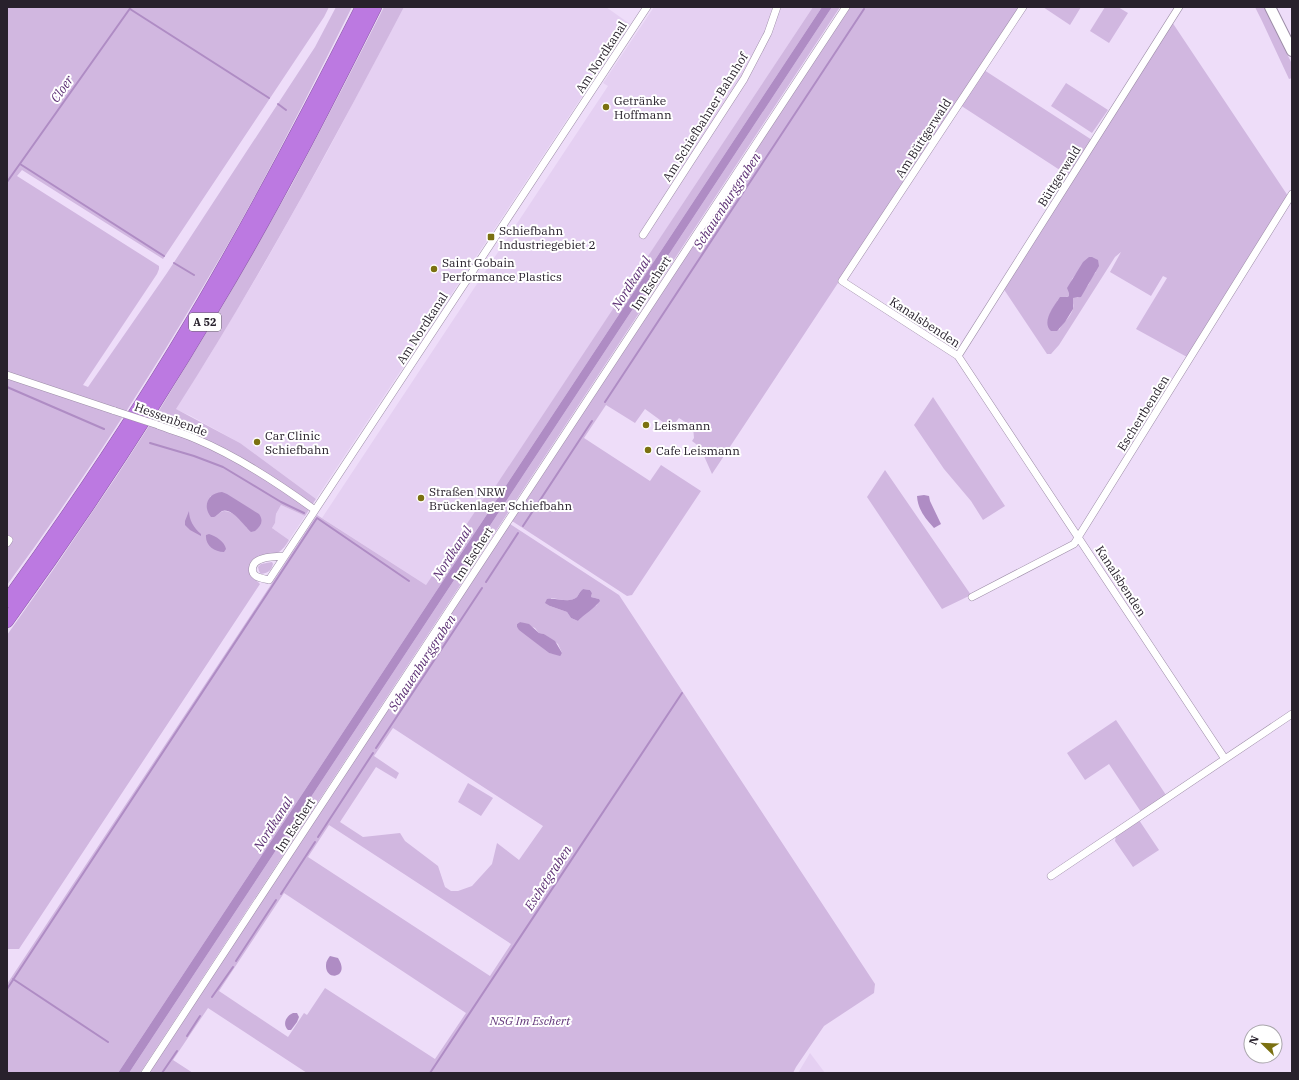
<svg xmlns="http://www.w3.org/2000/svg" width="1299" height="1080" viewBox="0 0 1299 1080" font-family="'IBM Plex Serif',serif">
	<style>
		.built { fill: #e5d0f2 }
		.green { fill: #d1b7e0; fill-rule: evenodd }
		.water { fill: #af8cc4 }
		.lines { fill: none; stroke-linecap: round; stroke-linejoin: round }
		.stream { stroke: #af8cc4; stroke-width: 2 }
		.minor-casing { stroke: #9d8da7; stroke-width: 8 }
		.secondary-casing { stroke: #9d8da7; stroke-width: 12 }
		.motorway-casing { stroke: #885aa2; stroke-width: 14 }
		.minor { stroke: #fff; stroke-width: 7 }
		.secondary { stroke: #fff; stroke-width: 10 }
		.motorway { stroke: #bc79e1; stroke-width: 13 }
		.minor-bridge-casing { stroke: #9d8da7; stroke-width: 8; stroke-linecap: butt }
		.minor-bridge { stroke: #fff; stroke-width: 7 }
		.poi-dot { fill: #7b7111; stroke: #fff; stroke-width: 1.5 }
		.labels { text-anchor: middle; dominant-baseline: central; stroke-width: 4; stroke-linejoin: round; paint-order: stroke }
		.shield { fill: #fff; stroke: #68646b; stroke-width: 1 }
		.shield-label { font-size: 11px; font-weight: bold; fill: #28212c }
		.street-label { font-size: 12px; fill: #28212c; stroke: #fff }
		.poi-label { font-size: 12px; fill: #28212c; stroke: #fff; text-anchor: start }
		.park-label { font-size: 12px; font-style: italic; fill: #613479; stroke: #fff }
		.water-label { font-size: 13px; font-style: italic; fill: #5b2e73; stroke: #fff }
	</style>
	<rect width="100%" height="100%" fill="#eeddf9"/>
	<!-- built -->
	<path class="built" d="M 404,7 L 606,7 L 630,24 L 316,499 L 240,443 L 191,416 L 175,409 L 208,358 L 262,268 L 326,154 Z
		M 654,7 L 813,7 L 495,488 L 492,486 L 426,585 L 322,518 L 608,86 L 603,83 Z
		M 281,505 L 305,516 L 289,540 L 272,528 L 275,523 L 276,514 Z
		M 810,1053 L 825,1073 L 798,1073 Z"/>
	<!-- green -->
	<path class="green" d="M 7,7 L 329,7 L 324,17 L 163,259 L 22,170 L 17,176 L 159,266 L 159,269 L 157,274 L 83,385 L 88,387 L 167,273 L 315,47 L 336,7 L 352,7 C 312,87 272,167 228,244 C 160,362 87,476 7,585 Z
		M 384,7 L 404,7 C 332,144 259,279 176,409 L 240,443 L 316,499 L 305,516 L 281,505 L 276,514 L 275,523 L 272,528 L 289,540 C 280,555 276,554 259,557 L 253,577 L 260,584 L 19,949 L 7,949 L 7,635 L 53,570 L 116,477 L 160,409 L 223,305 L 290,188 L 341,91 ZM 210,496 L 258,528 L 247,528 C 242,521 234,511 224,511 C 221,511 219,514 216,516 Z
		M 813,7 L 822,7 L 118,1073 L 7,1073 L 7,984 L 317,515 L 426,585 L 492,486 L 495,487 Z
		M 832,7 L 840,7 L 140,1073 L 129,1073 Z
		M 850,7 L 1020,7 L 712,474 L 700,447 L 692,441 L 694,438 L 693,427 L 679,418 L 671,428 L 645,409 L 635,423 L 606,405 L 584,438 L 650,481 L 661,465 L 701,491 L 632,595 L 627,596 L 512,521 Z
		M 1043,7 L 1081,7 L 1070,25 Z
		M 1105,7 L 1118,7 L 1128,13 L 1109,43 L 1090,31 Z
		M 1255,7 L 1264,7 L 1292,64 L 1292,78 L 1289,79 L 1262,21 Z
		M 1172,22 L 1288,196 L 1187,357 L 1136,329 L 1167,278 L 1163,276 L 1151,296 L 1110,272 L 1121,252 L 1115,257 L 1059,345 L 1051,354 L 1047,354 L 1003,288 ZM 1096,272 L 1091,278 L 1089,284 L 1078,298 L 1073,298 C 1072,302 1074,304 1073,308 C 1072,316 1062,323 1059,330 L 1050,313 L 1058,300 L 1069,296 L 1072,279 L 1076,274 Z
		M 984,70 L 1092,140 L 1069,176 L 960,105 Z
		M 1066,83 L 1108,110 L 1092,133 L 1051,106 Z
		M 933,397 L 1005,506 L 983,520 L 971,501 L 944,469 L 914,425 Z
		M 885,470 L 971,595 L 942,609 L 867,497 Z
		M 510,524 L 619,595 L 875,984 L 874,993 L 824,1026 L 796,1067 L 793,1073 L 307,1073 L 208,1008 L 173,1060 L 193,1073 L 149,1073 ZM 583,589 L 590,590 L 592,593 L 591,597 L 599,599 L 597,605 L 585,613 L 578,621 L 571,618 L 567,612 L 550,606 L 551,598 C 559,599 571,603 577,597 C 579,594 580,591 583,589 ZM 520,622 L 535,628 L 539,633 L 544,634 L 558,644 L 562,653 L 561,655 L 549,653 L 517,627 L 517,624 ZM 393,728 L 543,826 L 519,860 L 497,843 L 492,864 L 472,886 L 458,891 L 451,891 L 445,887 L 438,866 L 405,841 L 400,833 L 363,837 L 340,822 L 376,767 L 396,779 L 399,773 L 374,756 ZM 329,825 L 511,944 L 490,976 L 308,857 ZM 284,893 L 466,1013 L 435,1059 L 325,988 L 307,1015 L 304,1013 L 288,1037 L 219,991 Z
		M 272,562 L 273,564 C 271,571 268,573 261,574 L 259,571 L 258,567 L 261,564 Z
		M 1116,720 L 1166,795 L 1141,812 L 1109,764 L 1085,780 L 1067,753 Z
		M 468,783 L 493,798 L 481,816 L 458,802 Z
		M 1139,820 L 1159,850 L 1133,867 L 1115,841 L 1116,835 Z"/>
	<!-- water -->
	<path class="water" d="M 822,7 L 832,7 L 129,1073 L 118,1073 Z
		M 1089,257 L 1092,257 L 1098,260 L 1099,266 L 1081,297 L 1073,298 L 1073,309 L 1065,322 L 1057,331 L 1051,331 C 1041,322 1054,306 1060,297 L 1067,297 L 1069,296 L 1069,293 L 1067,288 L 1083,262 Z
		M 222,492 L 227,494 L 259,514 C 264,521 261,526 255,531 L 251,532 C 245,527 232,507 222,511 C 220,512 217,516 214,517 L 211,517 C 202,506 208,493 222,492 Z
		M 924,495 L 929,496 L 930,501 L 941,524 L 934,528 C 925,518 918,510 917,496 Z
		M 189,511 C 189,520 194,528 201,534 L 201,536 L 190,530 L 185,525 L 185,521 Z
		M 209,534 C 216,536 225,542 226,549 L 224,552 C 214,552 205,545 206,535 Z
		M 583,589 L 590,590 L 592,593 L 591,597 L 599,599 L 600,601 C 594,609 584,614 578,621 L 571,618 L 567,612 L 550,606 L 545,603 L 547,599 C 556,597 569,604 577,597 C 579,594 580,591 583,589 Z
		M 520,622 L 529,624 L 539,633 L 544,634 L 555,641 L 562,653 L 561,655 L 560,656 L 549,653 L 519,630 L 517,627 L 517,624 Z
		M 330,956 L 338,958 C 351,978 325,982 326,965 C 326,961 328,959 330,956 Z
		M 293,1013 L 297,1013 L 299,1017 L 297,1022 L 291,1030 L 288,1030 C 282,1024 286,1016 293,1013 Z"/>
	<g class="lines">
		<!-- stream -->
		<path class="stream" d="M 130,9 L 269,98
			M 278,104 L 286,110
			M 20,164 L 164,256
			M 7,182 L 131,7
			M 174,263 L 194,275
			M 7,387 L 104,429
			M 605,402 L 864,9
			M 150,443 L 194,456 L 223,467 L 281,502 L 304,513
			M 523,526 L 592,421
			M 486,582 L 518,533
			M 376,748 L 482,588
			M 318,837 L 373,753
			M 281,894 L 315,842
			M 236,961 L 276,900
			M 13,979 L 108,1042
			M 7,989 L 317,518 L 409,581
			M 212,997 L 233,967
			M 187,1036 L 200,1016
			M 162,1073 L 177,1051
			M 430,1073 L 682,693"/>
		<defs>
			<path id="minor" d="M 1023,7 L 842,281 L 958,356 L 1225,759
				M 643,235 L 744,79 L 768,33 L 777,7
				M 958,356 L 1179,7
				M 7,375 L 115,411
				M 158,425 C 170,430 183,433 196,439 C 239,457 278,483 315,510
				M 7,539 L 9,540 L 7,543
				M 284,556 C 276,557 267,556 259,560 C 252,563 250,572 256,576 C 259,578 265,579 269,580 L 647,7
				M 972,597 L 1074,544 L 1292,194
				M 1051,876 L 1292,714
				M 145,1073 L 846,7"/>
			<path id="secondary" d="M 1270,7 L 1292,51"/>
			<path id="motorway" d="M 7,601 C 77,504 144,404 204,301 C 260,205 312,106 362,7
				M 7,621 C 80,520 149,416 213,308 C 272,210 324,109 375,7"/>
		</defs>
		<!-- minor casing -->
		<use href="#minor" class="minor-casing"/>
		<!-- secondary casing -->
		<use href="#secondary" class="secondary-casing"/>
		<!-- motorway casing -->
		<use href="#motorway" class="motorway-casing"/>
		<!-- minor -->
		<use href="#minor" class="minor"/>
		<!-- secondary -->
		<use href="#secondary" class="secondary"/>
		<!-- motorway -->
		<use href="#motorway" class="motorway"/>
		<defs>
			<path id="minor-bridge" d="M 115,411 L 158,425"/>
		</defs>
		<!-- minor-bridge casing -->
		<use href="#minor-bridge" class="minor-bridge-casing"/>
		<!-- minor-bridge -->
		<use href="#minor-bridge" class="minor-bridge"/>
	</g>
	<!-- markers -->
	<g class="poi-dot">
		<circle cx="606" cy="107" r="4"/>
		<rect x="487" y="233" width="8" height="8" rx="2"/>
		<circle cx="434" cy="269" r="4"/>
		<circle cx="646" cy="425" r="4"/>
		<circle cx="257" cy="442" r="4"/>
		<circle cx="648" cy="450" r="4"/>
		<circle cx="421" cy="498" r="4"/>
	</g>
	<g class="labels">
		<!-- shield labels -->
		<rect class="shield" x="189" y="313" width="32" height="18" rx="3"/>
		<g class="shield-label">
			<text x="205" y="322">A 52</text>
		</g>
		<!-- street labels -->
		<g class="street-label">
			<text transform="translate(601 57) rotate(-57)">Am Nordkanal</text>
			<text transform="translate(705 117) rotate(-58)">Am Schiefbahner Bahnhof</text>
			<text transform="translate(923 138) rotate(-57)">Am Büttgerwald</text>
			<text transform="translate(1059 176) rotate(-58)">Büttgerwald</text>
			<text transform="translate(651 283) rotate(-57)">Im Eschert</text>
			<text transform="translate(925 322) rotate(33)">Kanalsbenden</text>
			<text transform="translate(422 328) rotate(-57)">Am Nordkanal</text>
			<text transform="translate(1143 413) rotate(-58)">Eschertbenden</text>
			<text transform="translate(171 419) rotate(20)">Hessenbende</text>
			<text transform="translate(473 554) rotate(-57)">Im Eschert</text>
			<text transform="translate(1121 581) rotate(57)">Kanalsbenden</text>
			<text transform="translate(295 825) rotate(-57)">Im Eschert</text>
		</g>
		<!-- poi labels -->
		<g class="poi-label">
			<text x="614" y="100">Getränke<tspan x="614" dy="14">Hoffmann</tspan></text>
			<text x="499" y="230">Schiefbahn<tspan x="499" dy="14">Industriegebiet 2</tspan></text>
			<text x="442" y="262">Saint Gobain<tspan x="442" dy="14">Performance Plastics</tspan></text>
			<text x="654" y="425">Leismann</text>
			<text x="265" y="435">Car Clinic<tspan x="265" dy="14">Schiefbahn</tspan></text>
			<text x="656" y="450">Cafe Leismann</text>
			<text x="429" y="491">Straßen NRW<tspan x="429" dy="14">Brückenlager Schiefbahn</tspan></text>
		</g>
		<!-- park labels -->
		<g class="park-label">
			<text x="530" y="1020">NSG Im Eschert</text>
		</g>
		<!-- water labels -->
		<g class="water-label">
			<text transform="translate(62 89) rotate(-55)">Cloer</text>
			<text transform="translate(727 201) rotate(-57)">Schauenburggraben</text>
			<text transform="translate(631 283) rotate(-57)">Nordkanal</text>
			<text transform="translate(452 553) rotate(-57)">Nordkanal</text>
			<text transform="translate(422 663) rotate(-57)">Schauenburggraben</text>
			<text transform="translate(273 824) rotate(-57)">Nordkanal</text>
			<text transform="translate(548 878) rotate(-57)">Eschetgraben</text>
		</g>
	</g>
	<!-- border -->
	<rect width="1299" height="1080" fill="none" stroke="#28212c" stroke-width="16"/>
	<!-- north arrow -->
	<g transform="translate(1263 1044) rotate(293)"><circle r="19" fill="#ffffff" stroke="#a9a6ab"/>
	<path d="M0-3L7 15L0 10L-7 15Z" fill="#7b7111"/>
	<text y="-6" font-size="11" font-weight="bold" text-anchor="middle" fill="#28212c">N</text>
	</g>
</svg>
